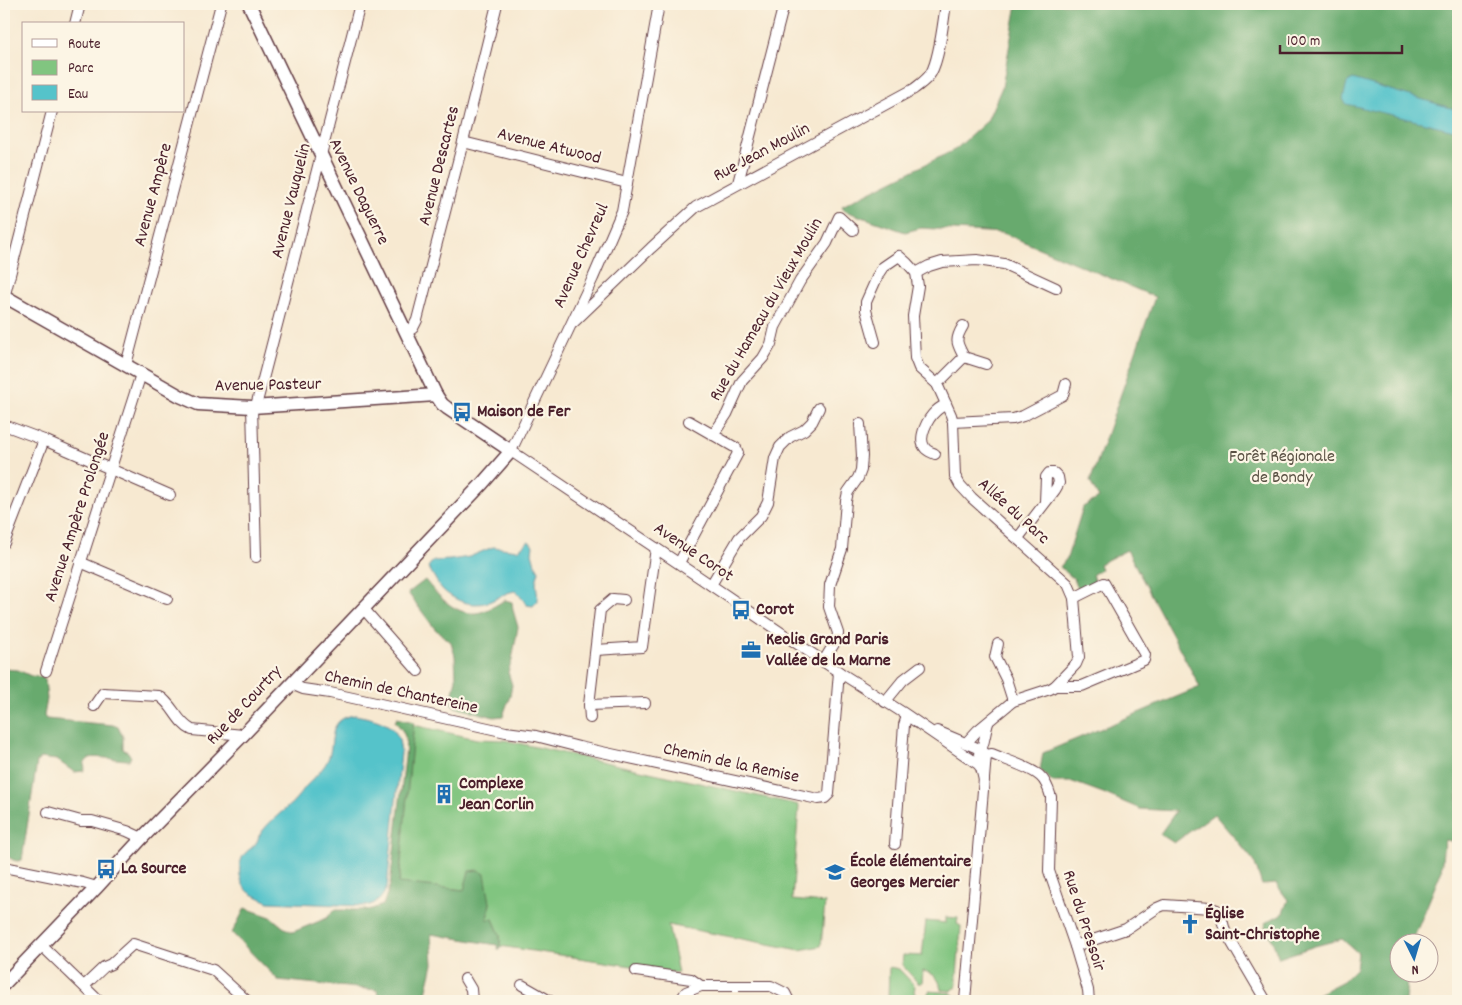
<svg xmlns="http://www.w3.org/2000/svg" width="1462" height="1005" font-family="Dekko,sans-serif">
	<rect width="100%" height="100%" fill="#fcf5e5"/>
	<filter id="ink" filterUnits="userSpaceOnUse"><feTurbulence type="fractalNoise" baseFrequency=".02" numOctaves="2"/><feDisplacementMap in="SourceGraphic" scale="10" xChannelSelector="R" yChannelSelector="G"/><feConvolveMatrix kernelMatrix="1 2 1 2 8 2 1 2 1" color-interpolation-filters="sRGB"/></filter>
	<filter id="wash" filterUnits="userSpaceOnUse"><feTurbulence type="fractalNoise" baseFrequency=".0096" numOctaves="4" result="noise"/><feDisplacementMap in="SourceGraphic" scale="20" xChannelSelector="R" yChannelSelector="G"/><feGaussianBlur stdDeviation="1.12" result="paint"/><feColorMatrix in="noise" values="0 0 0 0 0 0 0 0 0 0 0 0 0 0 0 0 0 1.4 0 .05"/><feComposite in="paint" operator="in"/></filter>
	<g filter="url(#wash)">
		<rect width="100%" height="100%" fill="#f7e9d1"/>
		<g fill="#81c580" stroke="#667256">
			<polygon points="413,725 477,739 504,740 799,805 792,900 825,903 821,946 800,950 668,925 678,973 500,946 500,935 493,919 487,920 490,903 465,890 399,884"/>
			<path d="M946,917L958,918L957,924L961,926L956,988H954L952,991L941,990C940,979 934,973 923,971L922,983H918L902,965L903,955L922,956L926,921L946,923Z"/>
			<polygon points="889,967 899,969 915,986 914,992 918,998 918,1001 888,1001"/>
			<polygon points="929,991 951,993 955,996 955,1001 923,1001 923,997 927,996"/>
		</g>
		<g fill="#68aa6e" stroke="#59644c">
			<polygon points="1017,4 1458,4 1458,842 1444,840 1441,872 1415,935 1413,942 1400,942 1400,972 1408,973 1405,1001 1312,1001 1310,998 1343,981 1356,968 1358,953 1342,939 1315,946 1279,958 1265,923 1283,913 1288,900 1276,884 1262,885 1254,861 1214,814 1174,843 1160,834 1176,811 1140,809 1103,793 1073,782 1053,782 1040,770 1043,753 1200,687 1127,550 1099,564 1101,569 1092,575 1095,581 1079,591 1074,579 1060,567 1067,558 1083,507 1099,498 1090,482 1155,297 1003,233 921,228 905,232 845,211 842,206 956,149 987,121 1002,87"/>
			<path d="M425,580C437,595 455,615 476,613C486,612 496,605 505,600L512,602L513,610L518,627L512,660L508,672L512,685L510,696L503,716L494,717L455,707L451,703L456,679L455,656L451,642L435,629L408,593Z"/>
			<path d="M4,669L18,670L31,676L42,677L45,680L47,699L44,716L46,719L113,725L118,727L123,737V749L128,752L131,757L129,760C122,760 94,756 90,758C87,760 86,761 84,764L85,768L84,771L74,772L57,760L40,758L37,762L22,860C14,863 10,858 4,853Z"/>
			<path d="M397,718L414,722L399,883L464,890L469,871L478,870L485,874L490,903L487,919H493L500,935V949H498L497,945L431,934L433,964L424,1001H379L377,990L278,980L232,933L245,908L271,917L283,927L293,932L327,918L334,910H369L383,905L390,885L405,758C406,742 408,734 395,722Z"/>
		</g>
		<g fill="#55c3ca" stroke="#50717a">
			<polygon points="1353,79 1458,110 1458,131 1346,104 1343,99 1347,82"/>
			<path d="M529,541L533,546L532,553L535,564L539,571L536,582L538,601L533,606L527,605L516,591C506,592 500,597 491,601C474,608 456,602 443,590C437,584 433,574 428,567L433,561L450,560L469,557L493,547L518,550Z"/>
			<path d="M355,715C370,718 391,721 398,737C400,742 400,748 401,753L387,887C381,900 377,904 364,906L269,902C262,899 255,896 249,892C239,884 237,867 243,856C247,850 254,847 256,843C258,841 258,838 259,836C267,823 281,813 292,803C297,798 302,791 307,785C313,779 320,772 325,765C338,746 323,719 355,715Z"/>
		</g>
	</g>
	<g filter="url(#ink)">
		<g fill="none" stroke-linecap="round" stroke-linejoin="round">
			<defs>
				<g id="minor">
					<polyline points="659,4 622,211 593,278 511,451 699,577 839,672 902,712 978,764 981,768 984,780"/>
					<polyline points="75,24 80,4"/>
					<polyline points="463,142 627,183"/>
					<polyline points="738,183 784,4"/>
					<polyline points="916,273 929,266 942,262 977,260 1004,264 1056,288"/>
					<polyline points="4,298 52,111"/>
					<path d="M573,323L651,248L696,207L914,89C920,84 927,80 931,73C940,57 943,22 946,4"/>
					<path d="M963,326C954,341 957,343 964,357L986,364"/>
					<polyline points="407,332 413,328 417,320 463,142 497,4"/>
					<polyline points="875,342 866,310 866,302 879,273 883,267 899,256 907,263 916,273 918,286 913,316 915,358 919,368 937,384 951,415 953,422 955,476 960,485 972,498 1068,584 1074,598 1079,657 1076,664 1055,686 1050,689 1013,701 978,730 966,743"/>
					<polyline points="126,365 221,4"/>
					<polyline points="937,384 964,357"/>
					<polyline points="256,406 360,4"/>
					<polyline points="252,407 256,557"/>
					<polyline points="953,422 1013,419 1023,416 1063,395 1066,384"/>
					<polyline points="4,425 44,440 170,495"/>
					<polyline points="713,435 727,414 742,381 763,358 771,344 775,327 800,281 827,243 839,217 853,230"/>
					<path d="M935,454C931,452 927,451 925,448C917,438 928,418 936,411C939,408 943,406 946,404"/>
					<polyline points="1018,538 1055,490 1059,483 1058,477 1054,473 1049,473 1046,477 1045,502"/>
					<polyline points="4,543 44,440"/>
					<polyline points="80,562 167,599"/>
					<polyline points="679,563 738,453 736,448 689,421"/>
					<polyline points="711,585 739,538 761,516 768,502 775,458 780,447 790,437 804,430 812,422 819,408"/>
					<polyline points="363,608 418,671"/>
					<polyline points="998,644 995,657 1006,679 1013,701"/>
					<polyline points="596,650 642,647 656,548"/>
					<polyline points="823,662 837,639 838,633 829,607 830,585 842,549 846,501 848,492 858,478 861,470 862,456 860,424"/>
					<polyline points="46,671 141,374"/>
					<polyline points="291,684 303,689 330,693 394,707 506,732 536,736 579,747 818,799 825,798 829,794 839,672"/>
					<polyline points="1055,686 1082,686 1144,660 1145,655 1104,583 1074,598"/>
					<polyline points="885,702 903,680 920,667"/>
					<polyline points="589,705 645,703"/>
					<path d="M94,706L103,693L159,696C173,704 177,723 192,730L243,735"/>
					<polyline points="590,718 589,705 600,610 613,599 624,600"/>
					<polyline points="937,731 982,750 986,755 965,1001"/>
					<path d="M979,754C984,748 985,732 988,723"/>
					<path d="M981,757L986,755L992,754C1005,760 1030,767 1040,776C1046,781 1049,790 1051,797L1049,871L1075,946L1088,990L1089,1001"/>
					<polyline points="48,812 81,821 92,821 127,831 142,838"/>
					<polyline points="895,844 904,725 907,716"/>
					<polyline points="4,867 83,883 97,887"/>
					<polyline points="41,945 99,1001"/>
					<polyline points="1075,946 1126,929 1157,908 1164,905 1211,908 1217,910 1221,916 1225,931 1266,1001"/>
					<polyline points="636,971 691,979 701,986"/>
					<polyline points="465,979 471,989 472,1001"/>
					<polyline points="522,985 550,1001"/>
					<polyline points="84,986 104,967 111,964 133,944 213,970 247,1001"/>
					<polyline points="680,1001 686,992 701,986 771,986 785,993 789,1001"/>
				</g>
				<g id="tertiary">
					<polyline points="4,296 180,396 198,404 252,407 436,395"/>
					<polyline points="4,984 97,887 142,838 243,735 482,484 511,451 447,408 442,404 436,395 249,4"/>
				</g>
			</defs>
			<use href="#minor" stroke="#643d44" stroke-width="12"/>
			<use href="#tertiary" stroke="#643d44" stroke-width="15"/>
			<use href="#minor" stroke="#fff" stroke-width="10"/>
			<use href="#tertiary" stroke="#fff" stroke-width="12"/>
		</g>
	</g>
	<defs>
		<symbol id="bus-bare" viewBox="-9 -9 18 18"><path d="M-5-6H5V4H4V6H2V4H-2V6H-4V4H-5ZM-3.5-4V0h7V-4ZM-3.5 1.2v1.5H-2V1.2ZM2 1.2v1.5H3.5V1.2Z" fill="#1f6fb2" stroke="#fcf5e5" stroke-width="2.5" paint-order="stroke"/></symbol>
		<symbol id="office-bare" viewBox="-9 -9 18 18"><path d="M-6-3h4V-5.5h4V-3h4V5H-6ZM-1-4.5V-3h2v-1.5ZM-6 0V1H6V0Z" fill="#1f6fb2" stroke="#fcf5e5" stroke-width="2.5" paint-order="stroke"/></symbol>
		<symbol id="building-bare" viewBox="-9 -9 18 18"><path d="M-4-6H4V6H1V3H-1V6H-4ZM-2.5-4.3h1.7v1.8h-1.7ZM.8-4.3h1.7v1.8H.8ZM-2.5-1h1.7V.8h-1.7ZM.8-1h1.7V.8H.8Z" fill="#1f6fb2" stroke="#fcf5e5" stroke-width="2.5" paint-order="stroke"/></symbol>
		<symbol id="school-bare" viewBox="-9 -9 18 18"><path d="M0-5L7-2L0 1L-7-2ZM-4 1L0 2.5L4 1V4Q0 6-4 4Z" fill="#1f6fb2" stroke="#fcf5e5" stroke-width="2.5" paint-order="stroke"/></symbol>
		<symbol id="church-bare" viewBox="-9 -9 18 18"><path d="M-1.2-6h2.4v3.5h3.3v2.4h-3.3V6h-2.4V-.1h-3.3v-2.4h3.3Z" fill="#1f6fb2" stroke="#fcf5e5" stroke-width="2.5" paint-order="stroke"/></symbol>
	</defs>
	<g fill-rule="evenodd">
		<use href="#bus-bare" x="448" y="398" width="28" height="28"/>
		<use href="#bus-bare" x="727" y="596" width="28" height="28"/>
		<use href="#office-bare" x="737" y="636" width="28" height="28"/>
		<use href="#building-bare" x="430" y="780" width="28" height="28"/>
		<use href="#bus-bare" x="92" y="855" width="28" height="28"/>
		<use href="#school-bare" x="821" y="858" width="28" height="28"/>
		<use href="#church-bare" x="1176" y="910" width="28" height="28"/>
	</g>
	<g text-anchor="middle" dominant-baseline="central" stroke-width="4.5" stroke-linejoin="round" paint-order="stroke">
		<g font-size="18" fill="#4a1f2b" stroke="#fcf5e5">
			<text transform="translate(549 147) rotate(14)">Avenue Atwood</text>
			<text transform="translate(762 153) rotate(-28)">Rue Jean Moulin</text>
			<text transform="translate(440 166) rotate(-76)">Avenue Descartes</text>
			<text transform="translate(358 192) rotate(64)">Avenue Daguerre</text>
			<text transform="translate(154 195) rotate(-75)">Avenue Ampère</text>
			<text transform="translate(292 201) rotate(-76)">Avenue Vauquelin</text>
			<text transform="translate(582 256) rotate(-66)">Avenue Chevreul</text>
			<text transform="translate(767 310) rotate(-60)">Rue du Hameau du Vieux Moulin</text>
			<text transform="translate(268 386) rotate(-1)">Avenue Pasteur</text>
			<text transform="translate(1013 512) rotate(42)">Allée du Parc</text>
			<text transform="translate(78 517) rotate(-72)">Avenue Ampère Prolongée</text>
			<text transform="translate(693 553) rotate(34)">Avenue Corot</text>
			<text transform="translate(401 693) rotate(12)">Chemin de Chantereine</text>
			<text transform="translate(245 706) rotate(-47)">Rue de Courtry</text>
			<text transform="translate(731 764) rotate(12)">Chemin de la Remise</text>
			<text transform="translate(1083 921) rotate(72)">Rue du Pressoir</text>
		</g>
		<g font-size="18" font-weight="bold" fill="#4a1f2b" stroke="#fcf5e5" text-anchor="start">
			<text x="477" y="412">Maison de Fer</text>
			<text x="756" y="610">Corot</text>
			<text x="766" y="640">Keolis Grand Paris<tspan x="766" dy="21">Vallée de la Marne</tspan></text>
			<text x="459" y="784">Complexe<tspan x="459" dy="21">Jean Corlin</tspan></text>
			<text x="850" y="862">École élémentaire<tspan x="850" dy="21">Georges Mercier</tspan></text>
			<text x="121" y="869">La Source</text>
			<text x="1205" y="914">Église<tspan x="1205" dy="21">Saint-Christophe</tspan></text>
		</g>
		<g font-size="18" fill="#5a5144" stroke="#fcf5e5">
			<text x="1282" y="457">Forêt Régionale<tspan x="1282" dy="21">de Bondy</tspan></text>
		</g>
	</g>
	<rect width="1462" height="1005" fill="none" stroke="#fcf5e5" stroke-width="20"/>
	<rect x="22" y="22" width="162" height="90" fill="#fcf5e5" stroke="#b59f9b"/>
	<rect x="32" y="39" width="25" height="8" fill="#ffffff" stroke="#b59f9b"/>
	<text x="68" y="48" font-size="15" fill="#4a1f2b">Route</text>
	<rect x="32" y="60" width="25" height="15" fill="#81c580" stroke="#b59f9b"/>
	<text x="68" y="72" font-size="15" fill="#4a1f2b">Parc</text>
	<rect x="32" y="85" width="25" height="15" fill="#55c3ca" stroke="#b59f9b"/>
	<text x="68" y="98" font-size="15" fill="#4a1f2b">Eau</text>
	<g transform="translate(1414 958) rotate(175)"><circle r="24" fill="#fcf5e5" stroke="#b59f9b"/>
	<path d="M0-4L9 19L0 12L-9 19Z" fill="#1f6fb2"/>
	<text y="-8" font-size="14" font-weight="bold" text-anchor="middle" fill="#4a1f2b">N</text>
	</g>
	<path d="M1280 45v8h122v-8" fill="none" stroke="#4a1f2b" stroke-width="2.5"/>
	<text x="1287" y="45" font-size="15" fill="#4a1f2b" stroke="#fcf5e5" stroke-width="4" paint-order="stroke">100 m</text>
</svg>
